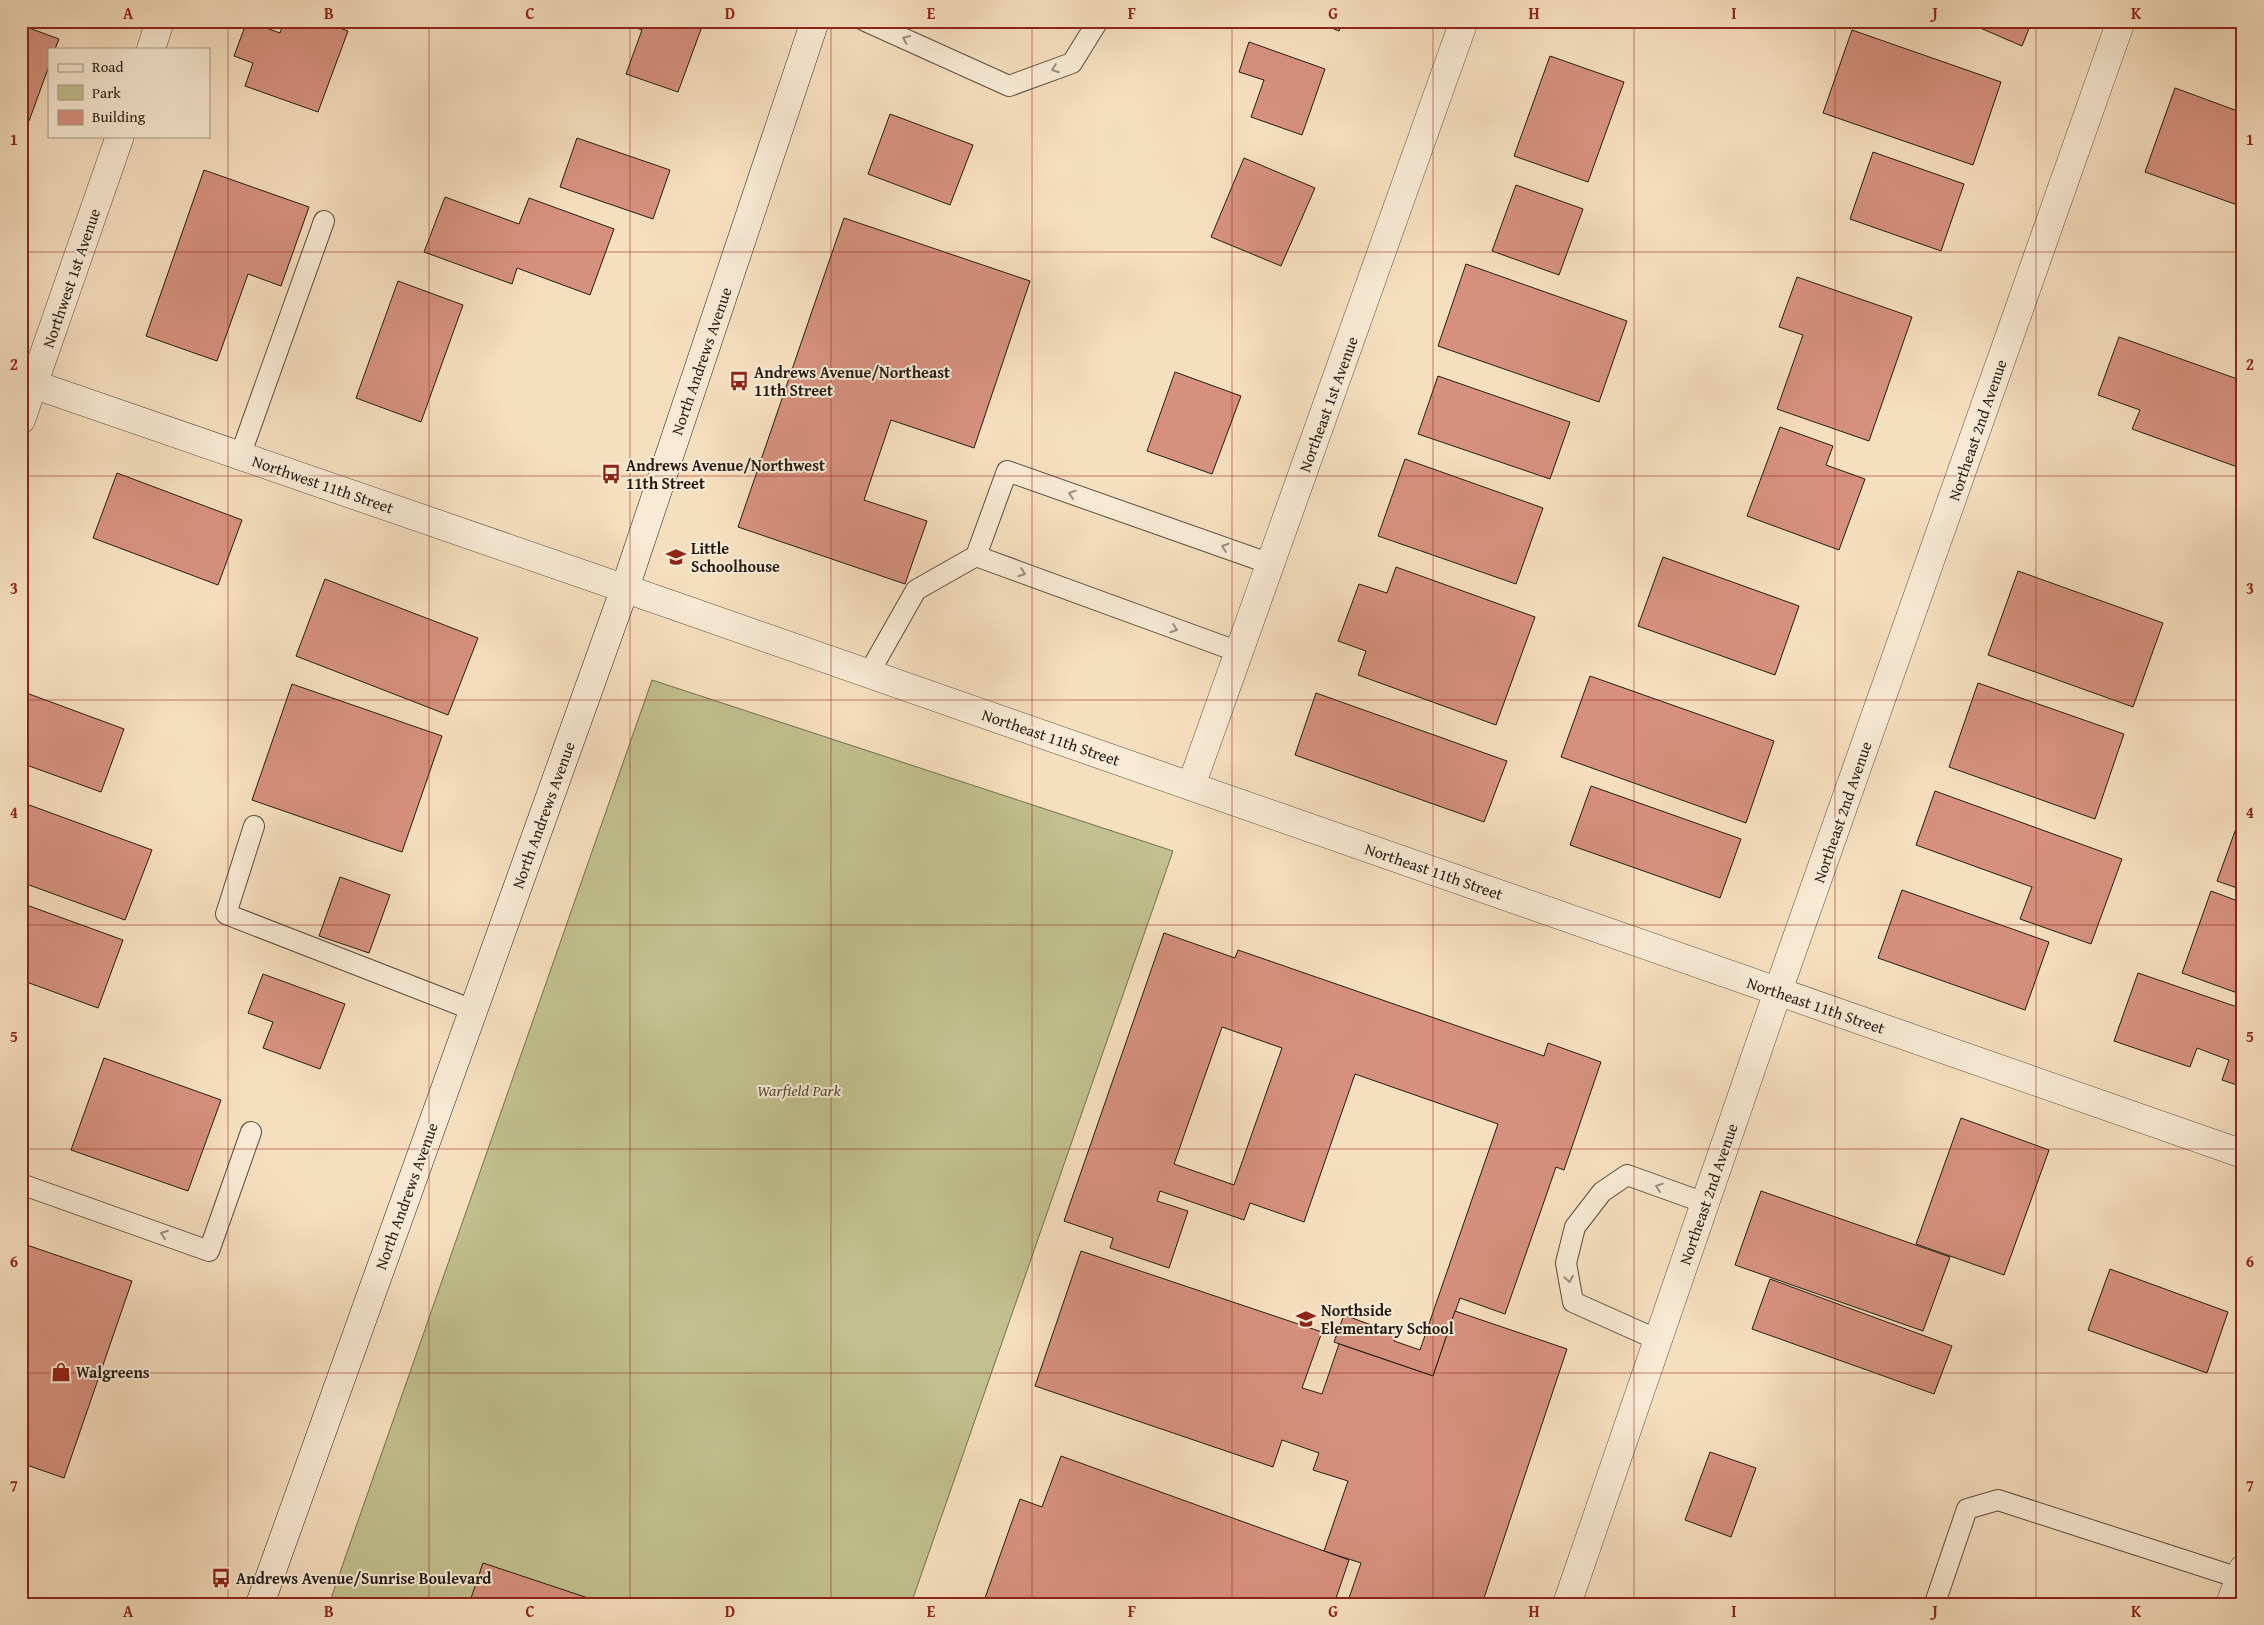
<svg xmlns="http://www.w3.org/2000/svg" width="2264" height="1625" font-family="'Gentium Book Plus',serif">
	<rect width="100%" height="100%" fill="#f6dfbf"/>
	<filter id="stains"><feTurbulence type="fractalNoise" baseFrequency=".004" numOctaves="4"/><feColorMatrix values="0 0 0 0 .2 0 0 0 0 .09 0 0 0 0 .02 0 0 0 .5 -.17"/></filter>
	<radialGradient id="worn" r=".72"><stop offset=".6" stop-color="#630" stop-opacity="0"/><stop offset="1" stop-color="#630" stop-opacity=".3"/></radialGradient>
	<polygon fill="#c1c08e" stroke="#726e50" points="652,680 1173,851 911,1604 329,1604"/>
	<g fill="#d6917e" stroke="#241c13" fill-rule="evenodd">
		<polygon points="247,21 280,33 284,21 320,21 348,31 318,112 245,86 253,63 234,56"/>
		<polygon points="618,21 704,21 678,92 626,74 642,30"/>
		<polygon points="1314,21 1343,21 1339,31"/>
		<polygon points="1964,21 2032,21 2022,46"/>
		<polygon points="21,25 59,39 55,49 49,49 49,66 29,121 21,118"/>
		<polygon points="1852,30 2001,82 1973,165 1823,113"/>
		<polygon points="1249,42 1325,69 1302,135 1251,117 1264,80 1239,72"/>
		<polygon points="1550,56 1624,82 1588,182 1514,156"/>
		<polygon points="2175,88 2243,113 2243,207 2145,172"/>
		<polygon points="890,114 973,145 950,205 868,174"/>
		<polygon points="577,138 670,170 653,219 560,187"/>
		<polygon points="1873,152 1964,184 1941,251 1850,219"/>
		<polygon points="1244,158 1315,188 1281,266 1211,237"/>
		<polygon points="204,170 309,207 281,286 248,274 217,361 146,336"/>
		<polygon points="1516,185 1583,209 1559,275 1492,251"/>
		<polygon points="445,197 519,224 529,198 614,229 590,295 517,268 512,284 424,252"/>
		<polygon points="844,218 1030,281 974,448 891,420 864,500 927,521 905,584 738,527"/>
		<polygon points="1466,264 1627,321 1599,402 1438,346"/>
		<polygon points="1797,277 1912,317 1869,441 1777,409 1803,335 1779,327"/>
		<polygon points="398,281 463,305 421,422 356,398"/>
		<polygon points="2119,337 2243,381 2243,469 2132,429 2140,410 2098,395"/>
		<polygon points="1175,372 1241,396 1212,474 1147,451"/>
		<polygon points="1438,376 1570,422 1550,479 1418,434"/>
		<polygon points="1780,427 1833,446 1826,465 1865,479 1839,550 1747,516"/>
		<polygon points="1405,459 1543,508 1516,584 1378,536"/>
		<polygon points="117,473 242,520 218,585 93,538"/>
		<polygon points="1663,557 1799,606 1775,675 1638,626"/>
		<polygon points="1396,567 1535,617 1496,725 1358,675 1366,651 1338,641 1359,584 1387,593"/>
		<polygon points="2018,571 2163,623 2133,707 1988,655"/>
		<polygon points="325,579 478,638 448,715 296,656"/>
		<polygon points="1590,676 1774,741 1746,823 1561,757"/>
		<polygon points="1978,683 2124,734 2095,819 1949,767"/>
		<polygon points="292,684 442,736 402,852 252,800"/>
		<polygon points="21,691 124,729 101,792 21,763"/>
		<polygon points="1316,693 1507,761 1484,822 1295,755"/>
		<polygon points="1591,786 1741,839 1720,898 1570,845"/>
		<polygon points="1935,791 2122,859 2091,944 2020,919 2032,887 1916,845"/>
		<polygon points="21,802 152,850 125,920 21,882"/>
		<polygon points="2243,809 2243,890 2217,881"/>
		<polygon points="340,877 390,895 369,953 319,936"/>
		<polygon points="1902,890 2049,942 2025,1010 1878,958"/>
		<polygon points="2211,891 2243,903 2243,995 2182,973"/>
		<polygon points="21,903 123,940 98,1008 21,980"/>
		<path d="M1164,933L1235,958L1238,950L1544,1056L1548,1043L1601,1062L1564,1170L1556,1167L1505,1314L1460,1298L1433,1376L1334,1342L1344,1315L1396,1334L1394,1341L1420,1350L1498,1124L1355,1074L1304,1222L1250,1203L1244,1220L1160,1191L1157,1201L1188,1211L1169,1268L1110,1248L1113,1238L1064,1221ZM1222,1027L1282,1048L1234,1185L1174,1164Z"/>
		<polygon points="2138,973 2243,1009 2243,1087 2222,1080 2229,1060 2197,1048 2190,1067 2114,1041"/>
		<polygon points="263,974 345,1004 320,1069 263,1048 273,1022 248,1013"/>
		<polygon points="104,1058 221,1100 188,1191 71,1150"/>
		<polygon points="1961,1118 2049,1150 2004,1275 1916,1244"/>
		<polygon points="1761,1191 1950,1257 1923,1331 1735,1265"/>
		<polygon points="21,1243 132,1281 64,1478 21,1463"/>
		<polygon points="1081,1251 1322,1332 1302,1388 1322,1394 1339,1344 1433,1376 1455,1311 1567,1349 1482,1604 1347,1604 1361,1563 1324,1551 1348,1481 1313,1470 1319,1453 1282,1440 1273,1467 1035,1386"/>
		<polygon points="2110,1269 2228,1312 2207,1373 2088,1330"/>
		<polygon points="1770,1279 1952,1346 1934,1394 1752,1329"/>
		<polygon points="1710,1452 1756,1468 1731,1537 1685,1520"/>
		<polygon points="1061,1456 1349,1560 1334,1604 1001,1604 985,1598 1020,1499 1042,1507"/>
		<polygon points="483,1563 606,1604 469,1604"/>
	</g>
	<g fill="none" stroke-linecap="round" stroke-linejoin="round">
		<defs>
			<g id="service">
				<polyline points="865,21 1009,86 1072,63 1098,21"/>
				<polyline points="240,456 324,221"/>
				<polyline points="976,556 1239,652"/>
				<polyline points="869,673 916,590 976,556 1007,471 1271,564"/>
				<polyline points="254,826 226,914 473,1010"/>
				<polyline points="21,1184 209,1251 251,1132"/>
				<polyline points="1658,1340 1573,1302 1566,1263 1575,1227 1602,1192 1627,1175 1705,1203"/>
				<polyline points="1938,1604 1936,1600 1967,1509 1998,1500 2239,1578"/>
			</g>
			<g id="minor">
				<polyline points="151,49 160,21"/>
				<polyline points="21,380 678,607 2243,1154"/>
				<polyline points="21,420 120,136"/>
				<polyline points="1191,786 1464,21"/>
				<polyline points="1567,1604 1778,991 2121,21"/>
				<polyline points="2230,1604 2243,1569"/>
			</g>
			<polyline id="secondary" points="260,1604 625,588 815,21"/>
		</defs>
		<use href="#service" stroke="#584d3e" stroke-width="22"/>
		<use href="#minor" stroke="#584d3e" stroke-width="29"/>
		<use href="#secondary" stroke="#241c13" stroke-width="29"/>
		<use href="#service" stroke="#f9ead5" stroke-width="20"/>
		<use href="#minor" stroke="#f9ead5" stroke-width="28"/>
		<use href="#secondary" stroke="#f9ead5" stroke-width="28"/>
	</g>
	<defs><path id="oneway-chevron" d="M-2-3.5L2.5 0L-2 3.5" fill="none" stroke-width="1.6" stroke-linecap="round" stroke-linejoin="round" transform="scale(1.25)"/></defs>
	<g stroke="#998d7e">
		<use href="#oneway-chevron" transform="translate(906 39) rotate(-156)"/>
		<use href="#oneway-chevron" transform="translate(1055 69) rotate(160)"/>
		<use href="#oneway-chevron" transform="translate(1072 494) rotate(-161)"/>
		<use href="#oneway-chevron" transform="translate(1225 547) rotate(-161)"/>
		<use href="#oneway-chevron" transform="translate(1022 573) rotate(20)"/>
		<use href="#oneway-chevron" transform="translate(1174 629) rotate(20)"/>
		<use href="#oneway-chevron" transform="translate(1659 1187) rotate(-161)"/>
		<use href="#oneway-chevron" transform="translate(164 1234) rotate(-160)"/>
		<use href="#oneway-chevron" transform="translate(1569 1279) rotate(80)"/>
	</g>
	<path fill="none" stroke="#8f2418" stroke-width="1" stroke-opacity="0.55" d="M228,21V1604M429,21V1604M630,21V1604M831,21V1604M1032,21V1604M1232,21V1604M1433,21V1604M1634,21V1604M1835,21V1604M2036,21V1604M21,252H2243M21,476H2243M21,700H2243M21,925H2243M21,1149H2243M21,1373H2243"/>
	<defs>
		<symbol id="bus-bare" viewBox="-9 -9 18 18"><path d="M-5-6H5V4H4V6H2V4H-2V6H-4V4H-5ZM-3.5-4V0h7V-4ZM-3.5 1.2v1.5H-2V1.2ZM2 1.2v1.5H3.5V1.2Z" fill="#8f2418" stroke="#f9ead5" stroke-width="2.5" paint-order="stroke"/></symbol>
		<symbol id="school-bare" viewBox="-9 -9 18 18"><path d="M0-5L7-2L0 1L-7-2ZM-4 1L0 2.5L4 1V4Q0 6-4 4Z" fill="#8f2418" stroke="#f9ead5" stroke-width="2.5" paint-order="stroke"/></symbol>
		<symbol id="shop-bare" viewBox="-9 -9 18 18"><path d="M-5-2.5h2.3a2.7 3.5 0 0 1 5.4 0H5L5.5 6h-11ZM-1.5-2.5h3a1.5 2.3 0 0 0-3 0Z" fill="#8f2418" stroke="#f9ead5" stroke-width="2.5" paint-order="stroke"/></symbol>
	</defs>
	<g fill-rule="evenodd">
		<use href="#bus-bare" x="725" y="367" width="28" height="28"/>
		<use href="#bus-bare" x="597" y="460" width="28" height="28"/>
		<use href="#school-bare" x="662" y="543" width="28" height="28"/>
		<use href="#school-bare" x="1292" y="1305" width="28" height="28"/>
		<use href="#shop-bare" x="47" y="1358" width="28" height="28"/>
		<use href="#bus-bare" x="207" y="1564" width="28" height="28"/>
	</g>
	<g text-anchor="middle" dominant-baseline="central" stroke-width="4" stroke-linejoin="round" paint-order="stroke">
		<g font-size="16" fill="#241c13" stroke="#f9ead5">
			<text transform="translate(71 278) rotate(-71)">Northwest 1st Avenue</text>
			<text transform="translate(701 361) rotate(-71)">North Andrews Avenue</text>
			<text transform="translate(1328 404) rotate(-70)">Northeast 1st Avenue</text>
			<text transform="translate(1977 430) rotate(-71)">Northeast 2nd Avenue</text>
			<text transform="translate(323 484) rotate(19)">Northwest 11th Street</text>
			<text transform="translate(1051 737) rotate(19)">Northeast 11th Street</text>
			<text transform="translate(1842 812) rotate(-71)">Northeast 2nd Avenue</text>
			<text transform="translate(543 815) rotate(-70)">North Andrews Avenue</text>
			<text transform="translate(1434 871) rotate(19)">Northeast 11th Street</text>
			<text transform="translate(1816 1005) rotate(19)">Northeast 11th Street</text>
			<text transform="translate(1708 1194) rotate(-71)">Northeast 2nd Avenue</text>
			<text transform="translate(406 1196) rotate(-70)">North Andrews Avenue</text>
		</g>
		<g font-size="16" font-weight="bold" fill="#241c13" stroke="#f9ead5" text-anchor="start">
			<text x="754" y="372">Andrews Avenue/Northeast<tspan x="754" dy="18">11th Street</tspan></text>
			<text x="626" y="465">Andrews Avenue/Northwest<tspan x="626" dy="18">11th Street</tspan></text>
			<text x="691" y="548">Little<tspan x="691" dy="18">Schoolhouse</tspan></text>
			<text x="1321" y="1310">Northside<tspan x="1321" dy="18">Elementary School</tspan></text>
			<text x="76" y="1372">Walgreens</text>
			<text x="236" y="1578">Andrews Avenue/Sunrise Boulevard</text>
		</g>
		<g font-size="16" font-style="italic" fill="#534d38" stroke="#f9ead5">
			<text x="799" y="1090">Warfield Park</text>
		</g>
	</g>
	<rect width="2264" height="1625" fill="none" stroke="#f6dfbf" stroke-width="55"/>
	<rect x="48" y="48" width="162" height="90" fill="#f9ead5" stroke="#a49887"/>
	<rect x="58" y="64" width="25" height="8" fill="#f9ead5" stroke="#a49887"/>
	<text x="92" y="72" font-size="15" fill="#241c13">Road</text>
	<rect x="58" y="85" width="25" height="15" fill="#c1c08e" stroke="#a49887"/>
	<text x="92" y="98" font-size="15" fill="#241c13">Park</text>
	<rect x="58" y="110" width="25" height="15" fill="#d6917e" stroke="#a49887"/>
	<text x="92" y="122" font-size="15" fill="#241c13">Building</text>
	<rect x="28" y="28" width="2208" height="1570" fill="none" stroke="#8f2418" stroke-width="2"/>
	<g font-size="16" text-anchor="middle" font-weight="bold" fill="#8f2418">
		<text x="128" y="19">A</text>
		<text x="329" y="19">B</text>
		<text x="530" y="19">C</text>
		<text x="730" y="19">D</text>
		<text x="931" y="19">E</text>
		<text x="1132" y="19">F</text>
		<text x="1333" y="19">G</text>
		<text x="1534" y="19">H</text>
		<text x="1734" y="19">I</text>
		<text x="1935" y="19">J</text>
		<text x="2136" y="19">K</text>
		<text x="14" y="145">1</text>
		<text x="2250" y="145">1</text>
		<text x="14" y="370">2</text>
		<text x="2250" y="370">2</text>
		<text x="14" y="594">3</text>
		<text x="2250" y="594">3</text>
		<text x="14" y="818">4</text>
		<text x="2250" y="818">4</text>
		<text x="14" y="1042">5</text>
		<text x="2250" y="1042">5</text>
		<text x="14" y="1267">6</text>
		<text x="2250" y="1267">6</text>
		<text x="14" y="1491">7</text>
		<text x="2250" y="1491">7</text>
		<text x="128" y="1617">A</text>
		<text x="329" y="1617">B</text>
		<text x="530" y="1617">C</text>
		<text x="730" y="1617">D</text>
		<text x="931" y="1617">E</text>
		<text x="1132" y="1617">F</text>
		<text x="1333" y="1617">G</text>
		<text x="1534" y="1617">H</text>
		<text x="1734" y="1617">I</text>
		<text x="1935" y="1617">J</text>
		<text x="2136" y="1617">K</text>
	</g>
	<rect width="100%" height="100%" filter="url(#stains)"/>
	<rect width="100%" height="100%" fill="url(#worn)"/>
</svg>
